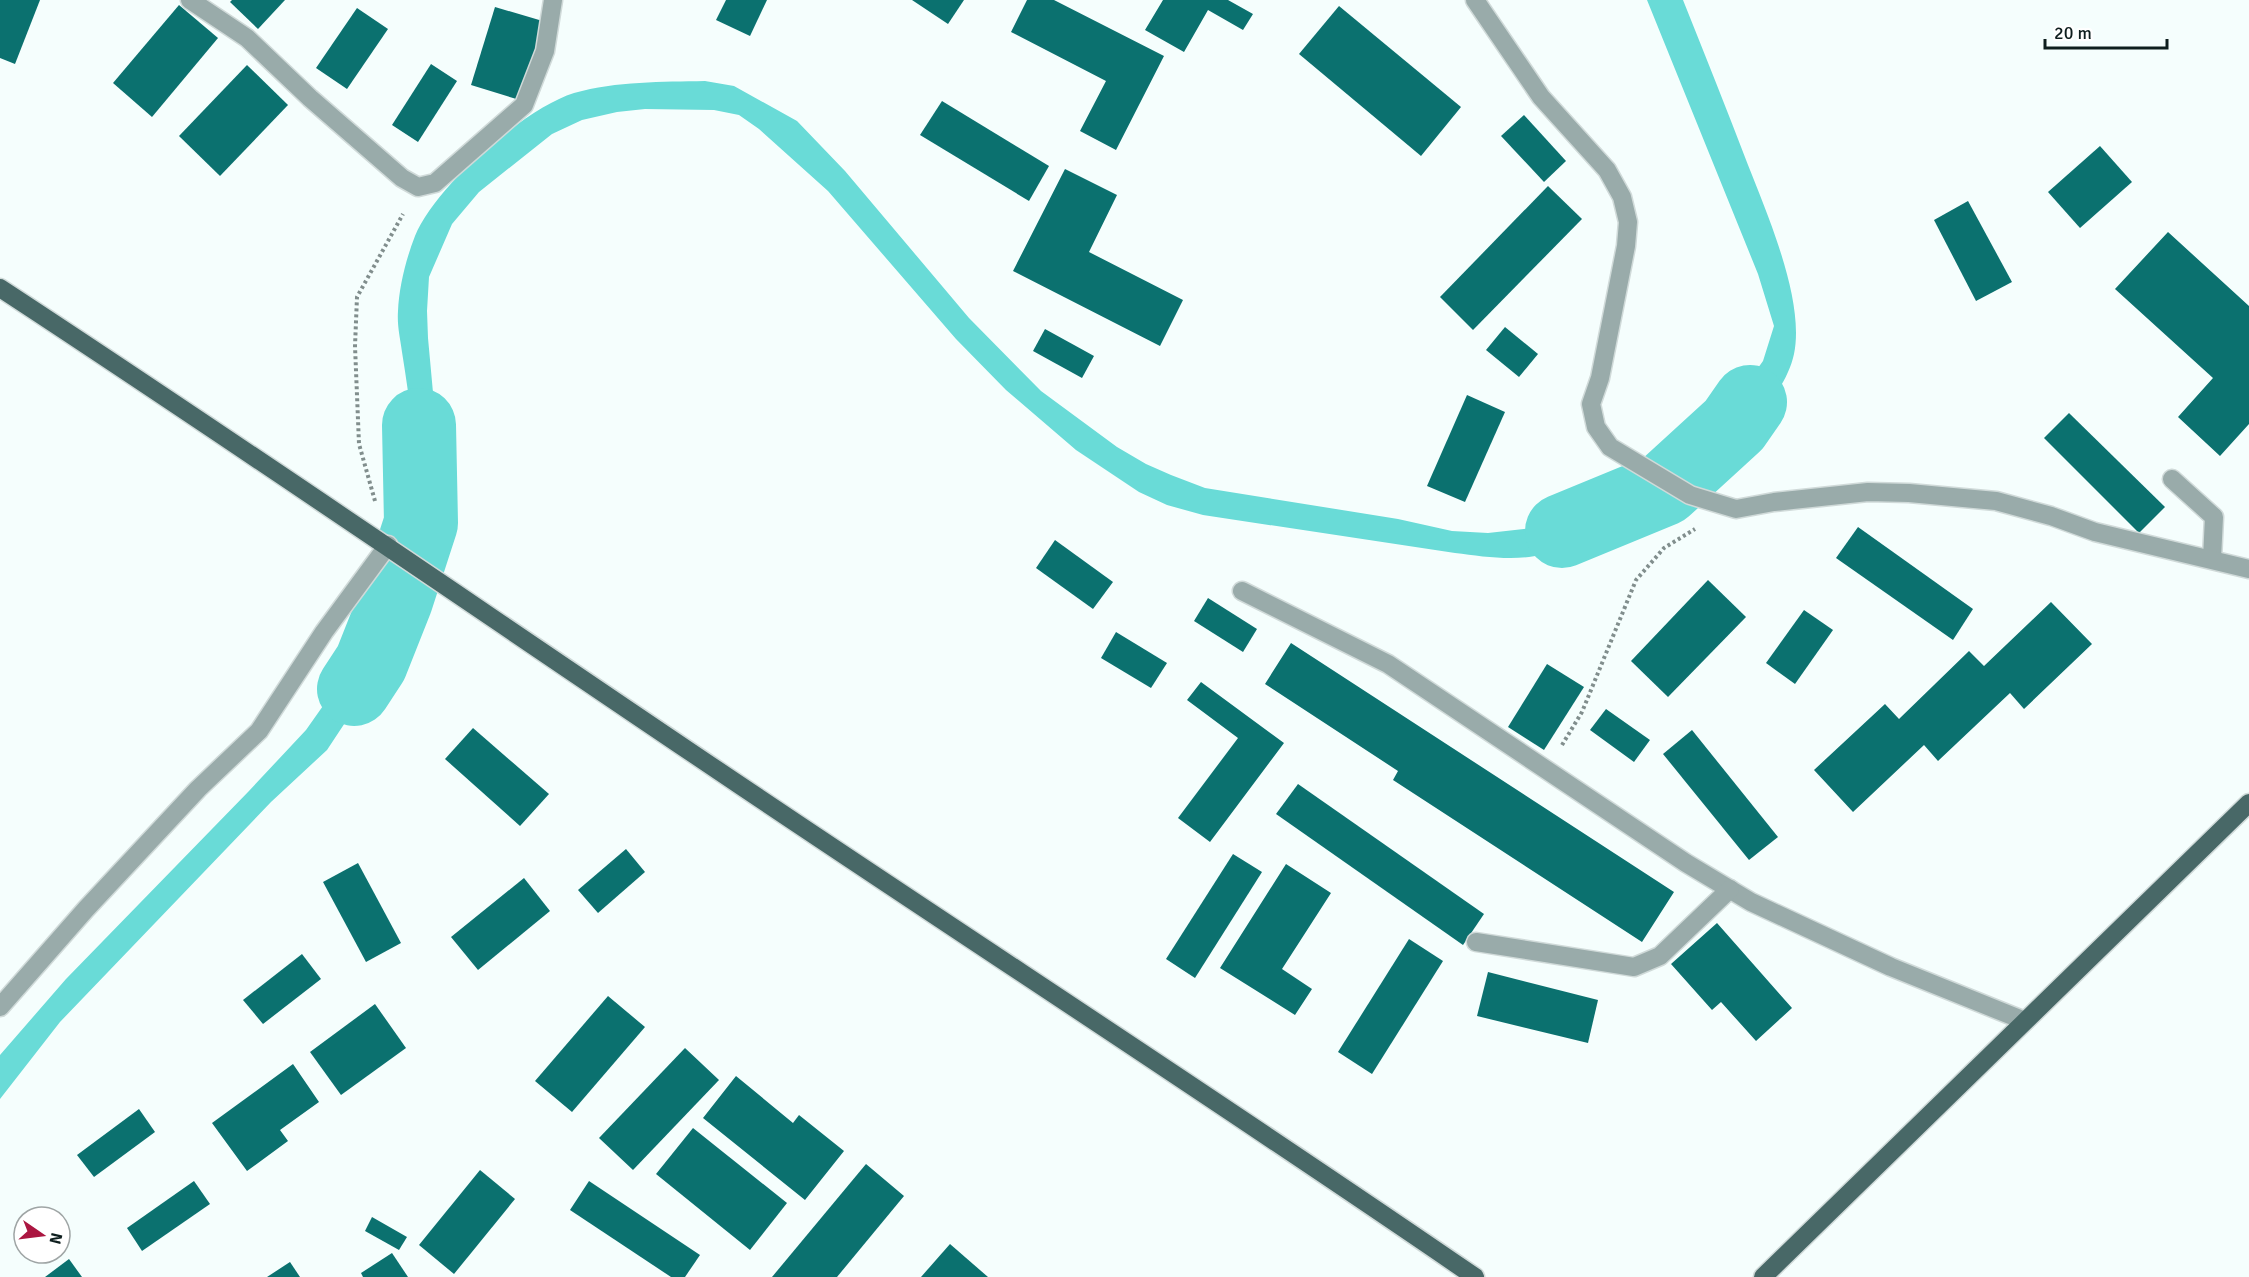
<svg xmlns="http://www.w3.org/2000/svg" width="2249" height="1277" font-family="Signika,sans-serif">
	<rect width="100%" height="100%" fill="#f5fefd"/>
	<g fill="#69dbd7">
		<path d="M1647,0H1683C1705,55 1727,110 1748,165C1768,216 1805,301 1794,354C1784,401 1727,450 1694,482L1655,460L1687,430L1717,415L1738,396L1763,361L1774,326L1758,274Z"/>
		<path d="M705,81L734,86L797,121L845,171L969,318L1041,391L1117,447L1146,464L1171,475L1205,488L1398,519L1452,531L1488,533L1533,528L1570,518L1605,502L1633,481L1670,500C1625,519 1578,550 1529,557C1505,560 1479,556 1455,553L1203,515L1167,505L1139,492L1076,450L1006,390L956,339L828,191L759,129L739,115L714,110L645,109L617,112L582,120L552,134L479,192L452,224L429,277L427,311L428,338L441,480L431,536L408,519C408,503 411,489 413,474C415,459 413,443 412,428C410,403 406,377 402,352C400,337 397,326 398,311C399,287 406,259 415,236C435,187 523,109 574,93C617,81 662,82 705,81Z"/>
		<polygon points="389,592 411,607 399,641 327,750 271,802 60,1022 0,1099 0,1055 66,979 248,792 306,730 361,652"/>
	</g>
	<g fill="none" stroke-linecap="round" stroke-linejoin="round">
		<g stroke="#69dbd7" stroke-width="74">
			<polyline points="1562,531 1664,489 1734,425 1750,402"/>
			<polyline points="354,689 371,663 396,600 421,523 419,425"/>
		</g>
	</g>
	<g fill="#0b716f">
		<polygon points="0,0 40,0 15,64 0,58"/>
		<polygon points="232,0 285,0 258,29 230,2"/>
		<polygon points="726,0 767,0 750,36 716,20"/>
		<polygon points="912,0 964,0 948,24"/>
		<polygon points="1027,0 1054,0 1164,56 1116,150 1080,131 1106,81 1011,32"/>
		<polygon points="1163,0 1228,0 1253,14 1243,30 1208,10 1184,52 1145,30"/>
		<polygon points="179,5 218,38 152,117 113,83"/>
		<polygon points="1339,6 1461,107 1421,156 1299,54"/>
		<polygon points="495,7 546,22 523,101 471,85"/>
		<polygon points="357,8 388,29 347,89 316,68"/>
		<polygon points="431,64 457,81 418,142 392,125"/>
		<polygon points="247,65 288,105 220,176 179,136"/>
		<polygon points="942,101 1049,166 1029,201 920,135"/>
		<polygon points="1524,115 1566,161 1544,182 1501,136"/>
		<polygon points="2100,146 2132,182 2080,228 2048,192"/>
		<polygon points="1065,169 1117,195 1089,252 1183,300 1160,346 1013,271"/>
		<polygon points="1548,186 1582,219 1473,330 1440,297"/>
		<polygon points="1968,201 2012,282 1976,301 1934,220"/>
		<polygon points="2168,232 2249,306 2249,424 2220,456 2178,417 2213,378 2115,289"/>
		<polygon points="1505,327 1538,354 1519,377 1486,350"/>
		<polygon points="1045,329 1094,356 1082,378 1033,351"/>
		<polygon points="1467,395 1505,412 1465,502 1427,486"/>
		<polygon points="2069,413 2165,507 2139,533 2044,438"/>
		<polygon points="1858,527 1973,609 1953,640 1836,558"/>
		<polygon points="1055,540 1113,582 1093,609 1036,568"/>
		<polygon points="1708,580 1746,617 1668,697 1631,661"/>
		<polygon points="1208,598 1257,629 1243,652 1194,621"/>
		<polygon points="2051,602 2092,644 2024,709 2010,693 1938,761 1924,745 1853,812 1814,770 1885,704 1899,719 1969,651 1984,666"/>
		<polygon points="1804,610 1833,630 1795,684 1766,663"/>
		<polygon points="1116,632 1167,663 1151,688 1101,658"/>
		<polygon points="1291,643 1674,892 1642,942 1393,780 1398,771 1265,684"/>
		<polygon points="1547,664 1584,687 1544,750 1508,727"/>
		<polygon points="1201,682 1284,743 1210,842 1178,818 1238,738 1187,700"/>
		<polygon points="1606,709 1650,740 1634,762 1590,730"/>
		<polygon points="473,728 549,794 520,826 445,759"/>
		<polygon points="1692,730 1778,837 1749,860 1663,754"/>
		<polygon points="1298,784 1484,914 1463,945 1276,814"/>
		<polygon points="626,849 645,872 598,913 578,890"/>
		<polygon points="1233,854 1262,872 1195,978 1166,959"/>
		<polygon points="358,863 401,943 366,962 323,882"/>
		<polygon points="1286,864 1331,893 1282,969 1312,989 1295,1015 1220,968"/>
		<polygon points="524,878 550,911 478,970 451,937"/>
		<polygon points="1717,923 1792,1008 1756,1041 1721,1002 1712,1010 1671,964"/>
		<polygon points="1409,939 1443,961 1372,1074 1338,1052"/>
		<polygon points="302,954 321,979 263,1024 243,1000"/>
		<polygon points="1488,972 1598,1000 1588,1043 1477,1016"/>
		<polygon points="608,996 645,1027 572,1112 535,1081"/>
		<polygon points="375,1004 406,1048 341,1095 310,1052"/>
		<polygon points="685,1048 719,1080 633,1170 599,1138"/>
		<polygon points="293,1064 319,1102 280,1130 288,1141 247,1171 212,1123"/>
		<polygon points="736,1076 793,1123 799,1115 844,1151 805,1200 703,1118"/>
		<polygon points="139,1109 155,1132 94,1177 77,1155"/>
		<polygon points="693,1128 787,1203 750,1250 656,1174"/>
		<polygon points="866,1164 904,1196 837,1277 772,1277"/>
		<polygon points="480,1170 515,1199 454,1274 419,1245"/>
		<polygon points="194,1181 210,1204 142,1251 127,1228"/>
		<polygon points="589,1181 700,1255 685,1277 671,1277 570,1210"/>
		<polygon points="372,1217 407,1237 399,1250 365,1231"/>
		<polygon points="950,1244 988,1277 921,1277"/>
		<polygon points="392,1253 408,1277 363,1277 361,1273"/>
		<polygon points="69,1259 82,1277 45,1277"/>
		<polygon points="290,1262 300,1277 267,1277"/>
	</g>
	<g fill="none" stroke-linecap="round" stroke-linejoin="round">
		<defs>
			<polyline id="lane" points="2172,479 2214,517 2212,559"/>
			<g id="street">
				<polyline points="190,0 247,38 310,98 402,178 418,187 435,183 524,105 545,51 553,0"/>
				<polyline points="1475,0 1541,97 1607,170 1622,197 1628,222 1626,246 1600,378 1591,404 1596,427 1610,447 1690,495 1736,509 1774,502 1868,492 1909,493 1996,501 2051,516 2095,532 2249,569"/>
				<polyline points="1242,591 1388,664 1686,863 1751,902 1891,967 2025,1021"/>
				<polyline points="1476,942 1634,967 1660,956 1730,889"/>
				<polyline points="0,1007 86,909 198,789 259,731 324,632 388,545"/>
			</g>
			<g id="primary">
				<path d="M0,288C249,451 494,620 741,786C985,950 1232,1110 1475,1277"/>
				<polyline points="1763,1277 2249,803"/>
			</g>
		</defs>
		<use href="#lane" stroke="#d0dad9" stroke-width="21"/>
		<use href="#street" stroke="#d0dad9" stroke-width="21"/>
		<use href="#primary" stroke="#d0dad9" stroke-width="21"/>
		<g stroke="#818e8d" stroke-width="4" stroke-dasharray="3 3" stroke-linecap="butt">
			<polyline points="375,501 359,444 355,346 357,297 403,214"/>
			<polyline points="1562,745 1582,712 1636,580 1664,548 1695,529"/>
		</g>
		<use href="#lane" stroke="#99abaa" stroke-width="18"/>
		<use href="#street" stroke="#99abaa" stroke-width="18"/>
		<use href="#primary" stroke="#486867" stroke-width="18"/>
	</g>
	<g transform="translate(42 1235) rotate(104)"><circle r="28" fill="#ffffff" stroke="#9fa5a5" stroke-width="1.5"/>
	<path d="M0-4.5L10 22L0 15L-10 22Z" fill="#ab1641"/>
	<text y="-9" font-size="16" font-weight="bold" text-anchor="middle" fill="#0e1e1e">N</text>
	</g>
	<path d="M2045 39v9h122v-9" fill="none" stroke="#0e1e1e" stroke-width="3"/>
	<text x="2054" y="39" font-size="18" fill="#0e1e1e" stroke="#ffffff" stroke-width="4.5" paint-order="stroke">20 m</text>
</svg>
